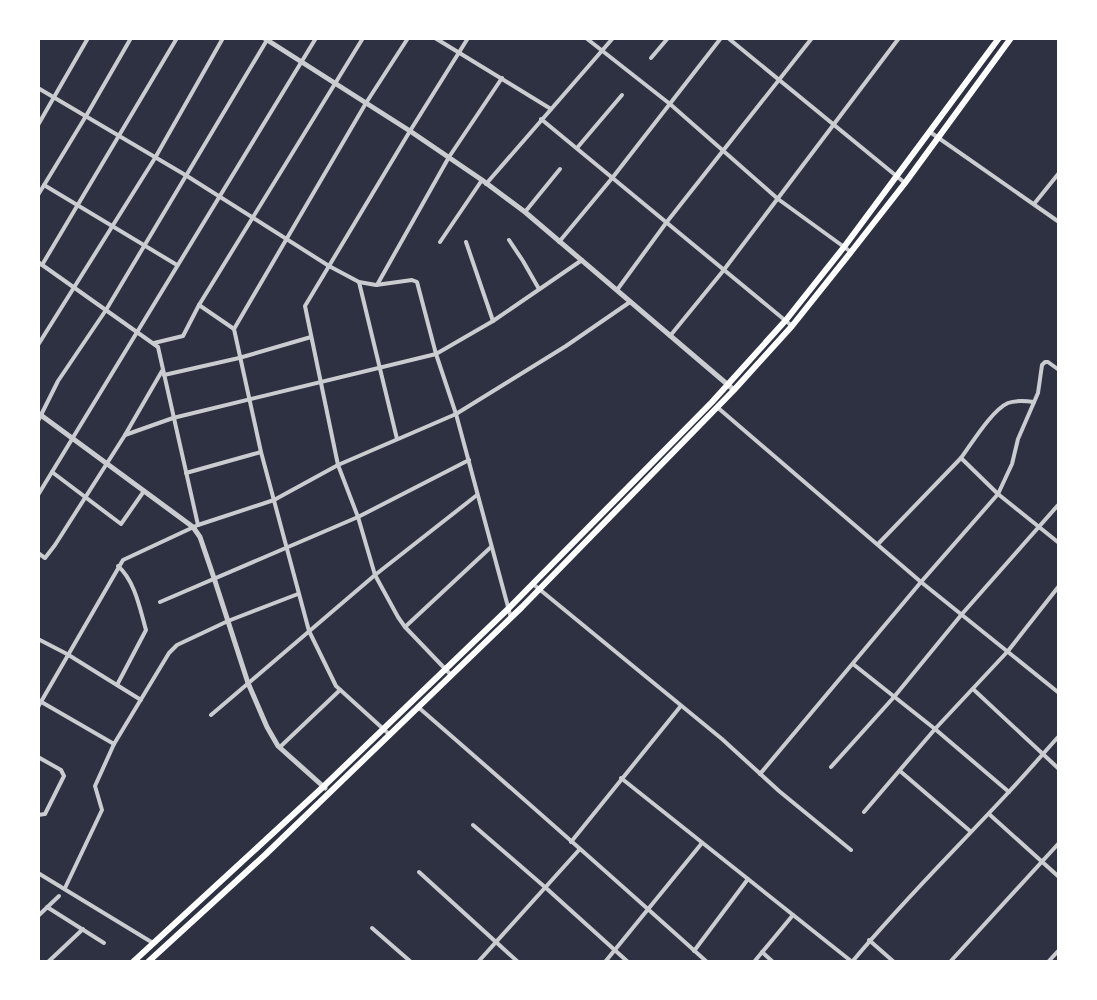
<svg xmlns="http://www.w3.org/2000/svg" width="1097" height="1000" font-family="'Public Sans',sans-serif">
	<rect width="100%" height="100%" fill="#2d3142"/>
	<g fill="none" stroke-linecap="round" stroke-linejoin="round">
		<g stroke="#caccd0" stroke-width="4">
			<polyline points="435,38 551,109"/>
			<polyline points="586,38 670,104 778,199 851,252"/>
			<polyline points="728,38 905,183"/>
			<polyline points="651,58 668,38"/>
			<polyline points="38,88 187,176 329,266 359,282 376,285 412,280 417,282 436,354 456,414 511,618"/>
			<polyline points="541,119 792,326"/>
			<polyline points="38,125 88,38"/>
			<polyline points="930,132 1059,222"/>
			<polyline points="577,148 622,95"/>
			<polyline points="486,184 613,38"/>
			<polyline points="44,185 177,265"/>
			<polyline points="38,195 86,116 131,38"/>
			<polyline points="1034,204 1059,173"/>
			<polyline points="525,212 560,169"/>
			<polyline points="509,240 523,261 539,289"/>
			<polyline points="440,242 482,180"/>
			<polyline points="466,242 493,321"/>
			<polyline points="559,242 613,177 721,38"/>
			<polyline points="38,262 158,347 198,525"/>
			<polyline points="42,265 177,38"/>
			<polyline points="359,282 397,439"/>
			<polyline points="377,285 449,157 502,78"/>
			<polyline points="617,290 666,223 812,38"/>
			<polyline points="199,305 234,329 261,452 309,631 336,686 390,735"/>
			<polyline points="234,329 366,103 408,38"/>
			<polyline points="670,336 723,271 899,38"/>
			<polyline points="154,343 183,336 199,305 363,38"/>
			<polyline points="38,345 155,158 223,38"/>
			<polyline points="164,375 239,358 311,337"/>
			<path d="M1034,402C1026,401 1016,400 1008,403C992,410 972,443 961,458L998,494L1059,543"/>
			<polyline points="717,407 921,582 1059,693"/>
			<polyline points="38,421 58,381 106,310 267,40"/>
			<polyline points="125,435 173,418 436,354 493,321 582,260"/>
			<polyline points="52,472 121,524 144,491"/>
			<polyline points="186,473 261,452"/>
			<polyline points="38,495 316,38"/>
			<polyline points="878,544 961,458"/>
			<polyline points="38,553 45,558 55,545 125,435 162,371"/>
			<polyline points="533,584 722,739 779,791 851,850"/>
			<polyline points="160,602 358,517 469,460"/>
			<polyline points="405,627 491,547"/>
			<polyline points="38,639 67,654 141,700"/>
			<polyline points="853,664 935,729 1009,792"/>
			<polyline points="451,675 405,627 398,617 375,575 358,517 338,465 305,306 410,131 468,38"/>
			<path d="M117,685L146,630C140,609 135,581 118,566"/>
			<polyline points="973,689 1059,769"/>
			<polyline points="38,700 114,744"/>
			<polyline points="38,707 123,560 198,525 274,500 338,465 456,414 566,346 630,302"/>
			<path d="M418,707C515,791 611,876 707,962"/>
			<polyline points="211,715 375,575 477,495"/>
			<polyline points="280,747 340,690"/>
			<polyline points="38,757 61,770 64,776 45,814 38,815"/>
			<polyline points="831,767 894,697 962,614 1059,504"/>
			<polyline points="900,771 970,831"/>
			<polyline points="760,774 921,582 998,494 1012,464 1018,439 1038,393 1042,365 1045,362 1048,362 1059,370"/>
			<polyline points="621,778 851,961"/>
			<polyline points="864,812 935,729 1008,651 1059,586"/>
			<polyline points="989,814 1059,877"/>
			<polyline points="473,825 546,888 628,962"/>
			<polyline points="571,842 680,707"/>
			<polyline points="419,872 518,962"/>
			<polyline points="38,873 153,943"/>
			<polyline points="65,888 102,810 95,786 114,744 169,653 177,645 228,621 298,594"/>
			<polyline points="47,907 104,943"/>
			<polyline points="38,916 59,896"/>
			<polyline points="372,928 411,962"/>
			<polyline points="869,940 894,962"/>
			<polyline points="694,951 748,879"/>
			<polyline points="762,952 773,962"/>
			<polyline points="48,962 83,929"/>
			<polyline points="478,962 579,850"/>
			<polyline points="605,962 702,843"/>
			<polyline points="754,962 793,915"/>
			<path d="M852,962C900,904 954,851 1006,795C1024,776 1041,756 1059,736"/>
			<polyline points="950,962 1059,843"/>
			<polyline points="1048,962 1059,950"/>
		</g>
		<g stroke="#caccd0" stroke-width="5">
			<polyline points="264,38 410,131 482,180 525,212 734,390"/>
			<polyline points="38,413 193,527 200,537 214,578 248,683 267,727 278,746 325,788"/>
		</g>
		<g stroke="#fff" stroke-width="6">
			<polyline points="133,962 323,787 508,609 712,402 786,320 844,247 999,38"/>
			<polyline points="148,962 266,854 522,607 734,390 792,326 851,252 905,183 1011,38"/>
		</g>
	</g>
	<rect width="1097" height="1000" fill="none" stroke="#ffffff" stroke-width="80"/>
</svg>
